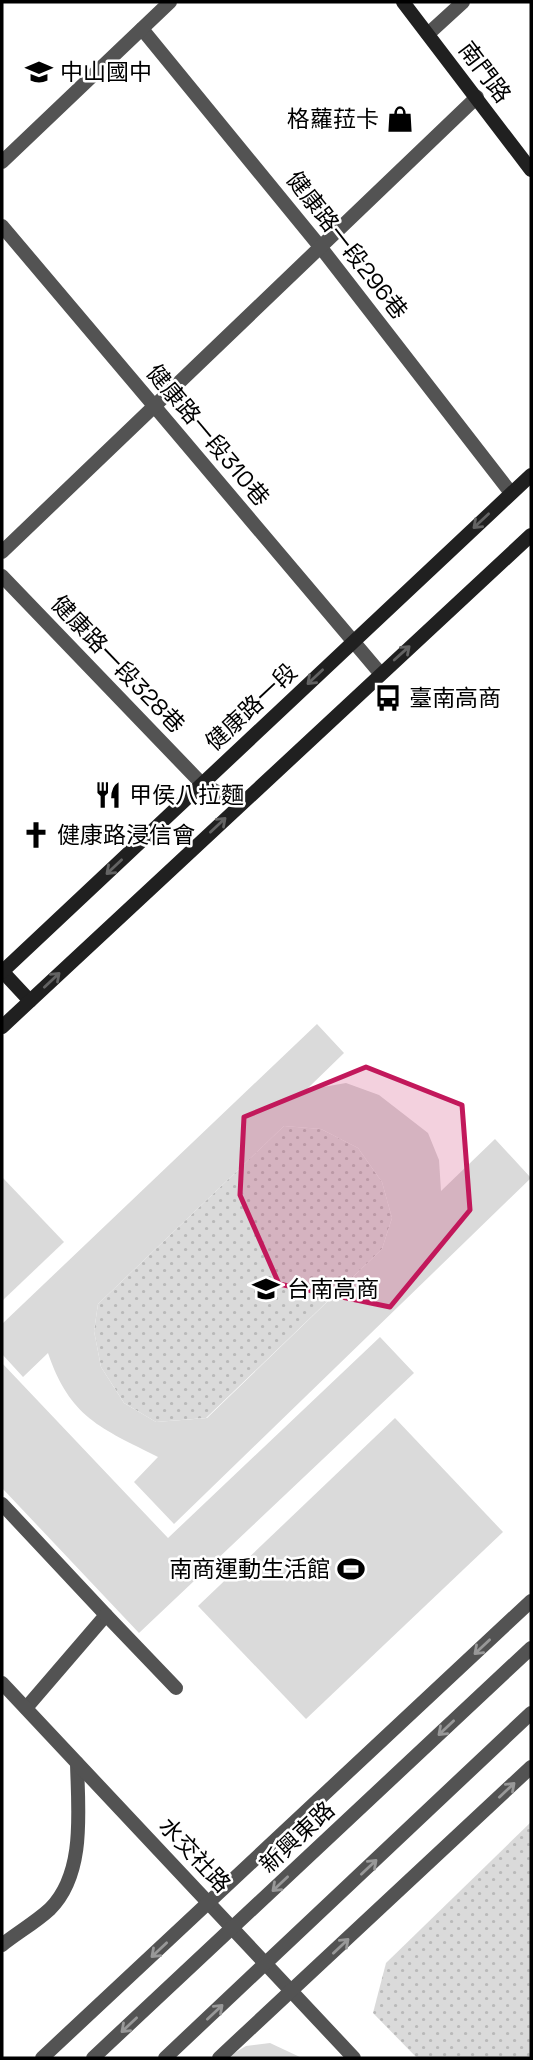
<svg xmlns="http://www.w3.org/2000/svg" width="533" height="2060" font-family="'Space Grotesk','Noto Sans TC',sans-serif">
	<defs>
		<pattern id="grass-dots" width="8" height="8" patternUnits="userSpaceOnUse" patternTransform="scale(1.75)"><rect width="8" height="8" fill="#dadada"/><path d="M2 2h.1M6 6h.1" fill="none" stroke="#b9b9b9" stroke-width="1.8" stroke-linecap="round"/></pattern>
	</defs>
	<rect width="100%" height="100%" fill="#fff"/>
	<g fill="url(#grass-dots)">
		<polygon points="284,1126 321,1129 358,1148 382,1182 392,1218 382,1249 206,1418 156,1422 124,1403 101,1367 94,1331 98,1304"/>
		<polygon points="531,1822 531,2058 417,2058 373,2013 386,1963"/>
	</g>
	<g fill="#dadada" fill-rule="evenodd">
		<path d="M317,1024L344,1053L306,1090L346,1083L379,1095L428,1133L439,1160L441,1191L495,1139L531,1178L174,1524L134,1482L158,1457C101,1428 70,1418 48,1353L23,1377L2,1354V1324ZM284,1126L321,1129L358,1148L382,1182L392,1218L382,1249L207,1418L156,1422L124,1403L101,1367L94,1331L98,1304Z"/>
		<polygon points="2,1177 64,1242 2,1301"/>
		<polygon points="380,1337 414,1373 139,1633 2,1488 2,1363 168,1538"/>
		<polygon points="395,1418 503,1532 306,1719 198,1606"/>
		<polygon points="270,2043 302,2058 226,2058 246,2046"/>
	</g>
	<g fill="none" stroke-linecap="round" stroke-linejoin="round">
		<g stroke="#535353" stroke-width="14">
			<polyline points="142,29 322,249 511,493"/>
			<polyline points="428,34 463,2"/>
			<polyline points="2,226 380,673"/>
			<polyline points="2,552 477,97"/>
			<polyline points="2,576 202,784 240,804"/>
			<polyline points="2,1504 106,1615 26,1708"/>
			<polyline points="106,1615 176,1688"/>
			<path d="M2,1945C17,1933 36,1922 50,1909C86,1873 78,1809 77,1763"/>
		</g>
		<g stroke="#535353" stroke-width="14">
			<polyline points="2,162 170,2"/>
			<polyline points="2,1683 354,2058"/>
			<polyline points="42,2058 531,1601"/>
			<polyline points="93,2058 531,1648"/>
			<polyline points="165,2058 531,1713"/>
			<polyline points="219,2058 531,1767"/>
		</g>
		<g stroke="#202020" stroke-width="14">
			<polyline points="403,2 531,170"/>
			<polyline points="2,971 30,1001"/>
			<polyline points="2,972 531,475"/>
			<polyline points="2,1027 531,535"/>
		</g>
	</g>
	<defs><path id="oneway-shaft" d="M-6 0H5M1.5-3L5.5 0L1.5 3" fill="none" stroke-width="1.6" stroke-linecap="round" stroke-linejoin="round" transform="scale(1.75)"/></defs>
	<g stroke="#636363">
		<use href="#oneway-shaft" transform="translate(481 521) rotate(137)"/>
		<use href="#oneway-shaft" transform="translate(402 653) rotate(-42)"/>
		<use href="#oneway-shaft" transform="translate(315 677) rotate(137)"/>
		<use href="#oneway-shaft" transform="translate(218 825) rotate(-43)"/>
		<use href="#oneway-shaft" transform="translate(114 867) rotate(137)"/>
		<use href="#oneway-shaft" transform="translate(52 980) rotate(-43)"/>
	</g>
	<g stroke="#989898">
		<use href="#oneway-shaft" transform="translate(482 1647) rotate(137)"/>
		<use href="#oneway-shaft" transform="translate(446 1728) rotate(137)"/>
		<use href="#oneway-shaft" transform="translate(507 1790) rotate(-43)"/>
		<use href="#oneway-shaft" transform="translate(369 1867) rotate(-43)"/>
		<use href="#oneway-shaft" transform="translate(280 1884) rotate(137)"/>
		<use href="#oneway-shaft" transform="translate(341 1946) rotate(-43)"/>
		<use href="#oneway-shaft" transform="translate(159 1950) rotate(137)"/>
		<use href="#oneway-shaft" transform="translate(215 2012) rotate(-43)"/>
		<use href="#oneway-shaft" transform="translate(129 2025) rotate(137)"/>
	</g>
	<path fill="#c2185b" fill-opacity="0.2" stroke="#c2185b" stroke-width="5" stroke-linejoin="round" d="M366,1067L462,1105L470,1210L390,1307L279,1284L240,1195L244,1117Z"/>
	<defs>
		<symbol id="school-bare" viewBox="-9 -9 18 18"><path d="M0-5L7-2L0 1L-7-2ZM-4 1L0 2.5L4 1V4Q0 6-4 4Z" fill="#000" stroke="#fff" stroke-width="2.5" paint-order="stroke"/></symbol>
		<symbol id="shop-bare" viewBox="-9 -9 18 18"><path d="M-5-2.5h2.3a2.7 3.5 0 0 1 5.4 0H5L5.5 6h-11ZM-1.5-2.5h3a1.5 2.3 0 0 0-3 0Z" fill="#000" stroke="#fff" stroke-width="2.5" paint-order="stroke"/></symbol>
		<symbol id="bus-bare" viewBox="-9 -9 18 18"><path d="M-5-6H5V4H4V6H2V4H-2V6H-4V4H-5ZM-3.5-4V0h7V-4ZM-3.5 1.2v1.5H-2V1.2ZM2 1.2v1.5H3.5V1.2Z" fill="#000" stroke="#fff" stroke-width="2.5" paint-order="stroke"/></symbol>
		<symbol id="restaurant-bare" viewBox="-9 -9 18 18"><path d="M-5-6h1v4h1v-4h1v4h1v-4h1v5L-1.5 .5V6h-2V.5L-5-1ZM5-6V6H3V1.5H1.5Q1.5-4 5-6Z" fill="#000" stroke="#fff" stroke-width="2.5" paint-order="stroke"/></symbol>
		<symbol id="church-bare" viewBox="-9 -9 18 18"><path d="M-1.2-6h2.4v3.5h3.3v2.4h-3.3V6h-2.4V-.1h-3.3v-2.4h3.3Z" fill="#000" stroke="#fff" stroke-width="2.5" paint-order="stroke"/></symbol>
		<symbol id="university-bare" viewBox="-9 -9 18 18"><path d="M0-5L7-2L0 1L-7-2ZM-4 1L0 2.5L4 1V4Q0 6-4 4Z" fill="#000" stroke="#fff" stroke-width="2.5" paint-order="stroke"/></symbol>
		<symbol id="stadium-bare" viewBox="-9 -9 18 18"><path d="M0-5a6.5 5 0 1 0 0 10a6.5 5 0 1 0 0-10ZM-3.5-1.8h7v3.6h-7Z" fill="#000" stroke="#fff" stroke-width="2.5" paint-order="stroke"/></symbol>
	</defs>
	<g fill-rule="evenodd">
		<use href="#school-bare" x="20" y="53" width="38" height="38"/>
		<use href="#shop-bare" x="381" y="100" width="38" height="38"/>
		<use href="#bus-bare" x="369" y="679" width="38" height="38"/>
		<use href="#restaurant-bare" x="89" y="776" width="38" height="38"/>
		<use href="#church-bare" x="17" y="816" width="38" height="38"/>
		<use href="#university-bare" x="247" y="1270" width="38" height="38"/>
		<use href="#stadium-bare" x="332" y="1550" width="38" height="38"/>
	</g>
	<g text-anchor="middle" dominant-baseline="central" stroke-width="5" stroke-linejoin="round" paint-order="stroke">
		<g font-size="23" fill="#000" stroke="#fff" text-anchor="start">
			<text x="60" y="72">中山國中</text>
			<text x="379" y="119" text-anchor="end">格蘿菈卡</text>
			<text x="409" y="698">臺南高商</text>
			<text x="129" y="795">甲侯八拉麵</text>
			<text x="57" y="835">健康路浸信會</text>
			<text x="287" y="1289">台南高商</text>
			<text x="330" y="1569" text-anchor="end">南商運動生活館</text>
		</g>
		<g font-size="23" fill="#000" stroke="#fff">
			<text transform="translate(485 72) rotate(53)">南門路</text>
			<text transform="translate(347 245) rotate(52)">健康路一段296巷</text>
			<text transform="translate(208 435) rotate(50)">健康路一段310巷</text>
			<text transform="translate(118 664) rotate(46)">健康路一段328巷</text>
			<text transform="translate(251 707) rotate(-43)">健康路一段</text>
			<text transform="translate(297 1837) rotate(-43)">新興東路</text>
			<text transform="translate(195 1855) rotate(47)">水交社路</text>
		</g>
	</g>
	<rect width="533" height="2060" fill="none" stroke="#000000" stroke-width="7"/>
</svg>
